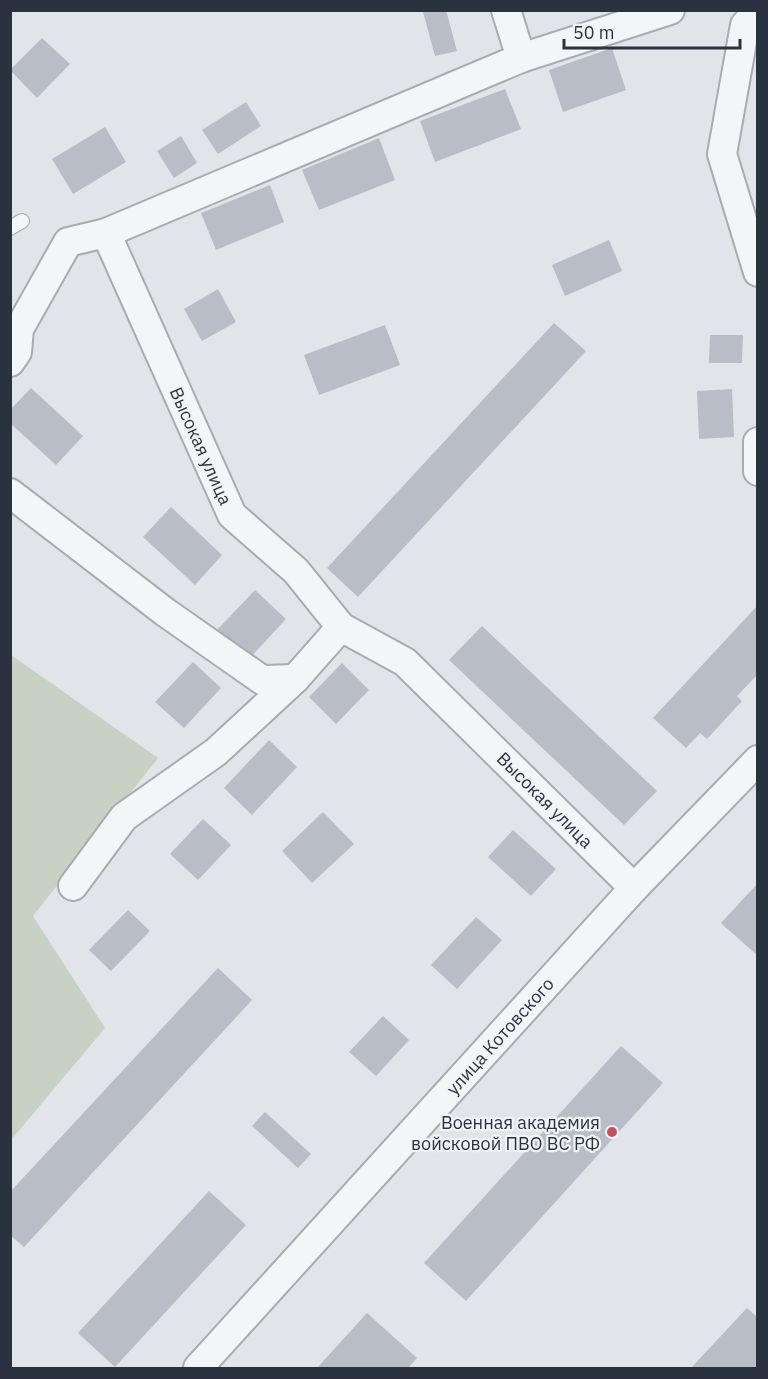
<svg xmlns="http://www.w3.org/2000/svg" width="768" height="1379" font-family="'IBM Plex Sans',sans-serif">
	<rect width="100%" height="100%" fill="#e2e4e9"/>
	<polygon fill="#c7d2c4" points="11,655 158,758 33,916 105,1028 11,1140"/>
	<g fill="#b9bdc5">
		<polygon points="428,10 446,10 457,51 435,56 423,12"/>
		<polygon points="42,38 70,64 37,98 10,70"/>
		<polygon points="612,48 626,90 563,112 549,70"/>
		<polygon points="505,89 521,129 435,162 420,121"/>
		<polygon points="246,102 261,126 218,154 202,130"/>
		<polygon points="105,127 126,162 73,194 52,159"/>
		<polygon points="181,136 197,163 174,178 157,151"/>
		<polygon points="379,138 395,180 319,210 302,170"/>
		<polygon points="270,185 284,222 216,250 201,213"/>
		<polygon points="609,240 622,271 565,296 552,265"/>
		<polygon points="218,289 236,322 202,341 184,309"/>
		<polygon points="554,323 586,351 358,597 327,568"/>
		<polygon points="385,325 400,365 319,395 304,355"/>
		<polygon points="710,335 743,335 742,363 709,363"/>
		<polygon points="31,388 83,436 56,465 10,423 10,410"/>
		<polygon points="732,389 734,437 699,439 697,391"/>
		<polygon points="171,507 222,555 195,585 143,537"/>
		<polygon points="255,590 286,619 248,660 217,630"/>
		<polygon points="758,605 758,674 737,696 742,701 707,739 700,733 686,748 653,718"/>
		<polygon points="482,626 657,791 624,825 449,660"/>
		<polygon points="193,662 221,688 184,728 155,702"/>
		<polygon points="342,663 369,690 336,724 309,697"/>
		<polygon points="269,740 297,767 252,815 224,788"/>
		<polygon points="323,812 354,844 312,883 282,851"/>
		<polygon points="203,819 231,845 198,880 170,854"/>
		<polygon points="513,830 556,869 531,896 488,857"/>
		<polygon points="758,883 758,956 721,923"/>
		<polygon points="128,910 150,931 111,971 89,950"/>
		<polygon points="476,917 502,940 457,989 431,965"/>
		<polygon points="218,968 252,1000 24,1247 10,1235 10,1192"/>
		<polygon points="383,1016 409,1040 376,1076 349,1052"/>
		<polygon points="621,1046 663,1083 466,1301 424,1263"/>
		<polygon points="265,1112 311,1154 298,1168 252,1126"/>
		<polygon points="209,1191 246,1225 115,1367 78,1333"/>
		<polygon points="747,1308 758,1318 758,1368 691,1368"/>
		<polygon points="367,1313 417,1358 408,1368 317,1368"/>
	</g>
	<g fill="none" stroke-linecap="round" stroke-linejoin="round">
		<defs>
			<polyline id="service" points="10,228 22,221"/>
			<g id="minor">
				<polyline points="506,10 521,58 106,233 232,515 296,571 341,627 405,662 634,888"/>
				<polyline points="758,12 745,25 722,154 758,272"/>
				<polyline points="521,58 670,10"/>
				<polyline points="10,362 17,352 19,329 68,242 106,233"/>
				<polyline points="758,442 758,471"/>
				<polyline points="10,493 165,612 262,680 295,679"/>
				<polyline points="73,886 124,817 216,752 295,679 341,627"/>
				<polyline points="198,1368 634,888 758,760"/>
			</g>
		</defs>
		<use href="#service" stroke="#a7abb3" stroke-width="16"/>
		<use href="#minor" stroke="#a7abb3" stroke-width="32"/>
		<use href="#service" stroke="#f4f5f7" stroke-width="14"/>
		<use href="#minor" stroke="#f4f5f7" stroke-width="28"/>
	</g>
	<circle fill="#c15361" stroke="#f1f3f6" stroke-width="2" cx="612" cy="1132" r="6"/>
	<g text-anchor="middle" dominant-baseline="central" stroke-width="4.5" stroke-linejoin="round" paint-order="stroke">
		<g font-size="18" fill="#2b323f" stroke="#f1f3f6">
			<text transform="translate(201 446) rotate(66)">Высокая улица</text>
			<text transform="translate(545 800) rotate(45)">Высокая улица</text>
			<text transform="translate(500 1036) rotate(-48)">улица Котовского</text>
		</g>
		<g font-size="18" fill="#2b323f" stroke="#f1f3f6" text-anchor="end">
			<text x="600" y="1122">Военная академия<tspan x="600" dy="21">войсковой ПВО ВС РФ</tspan></text>
		</g>
	</g>
	<rect width="768" height="1379" fill="none" stroke="#2b323f" stroke-width="24"/>
	<path d="M564 39v9h176v-9" fill="none" stroke="#2b323f" stroke-width="3"/>
	<text x="573" y="39" font-size="18" fill="#2b323f" stroke="#f1f3f6" stroke-width="4.5" paint-order="stroke">50 m</text>
</svg>
